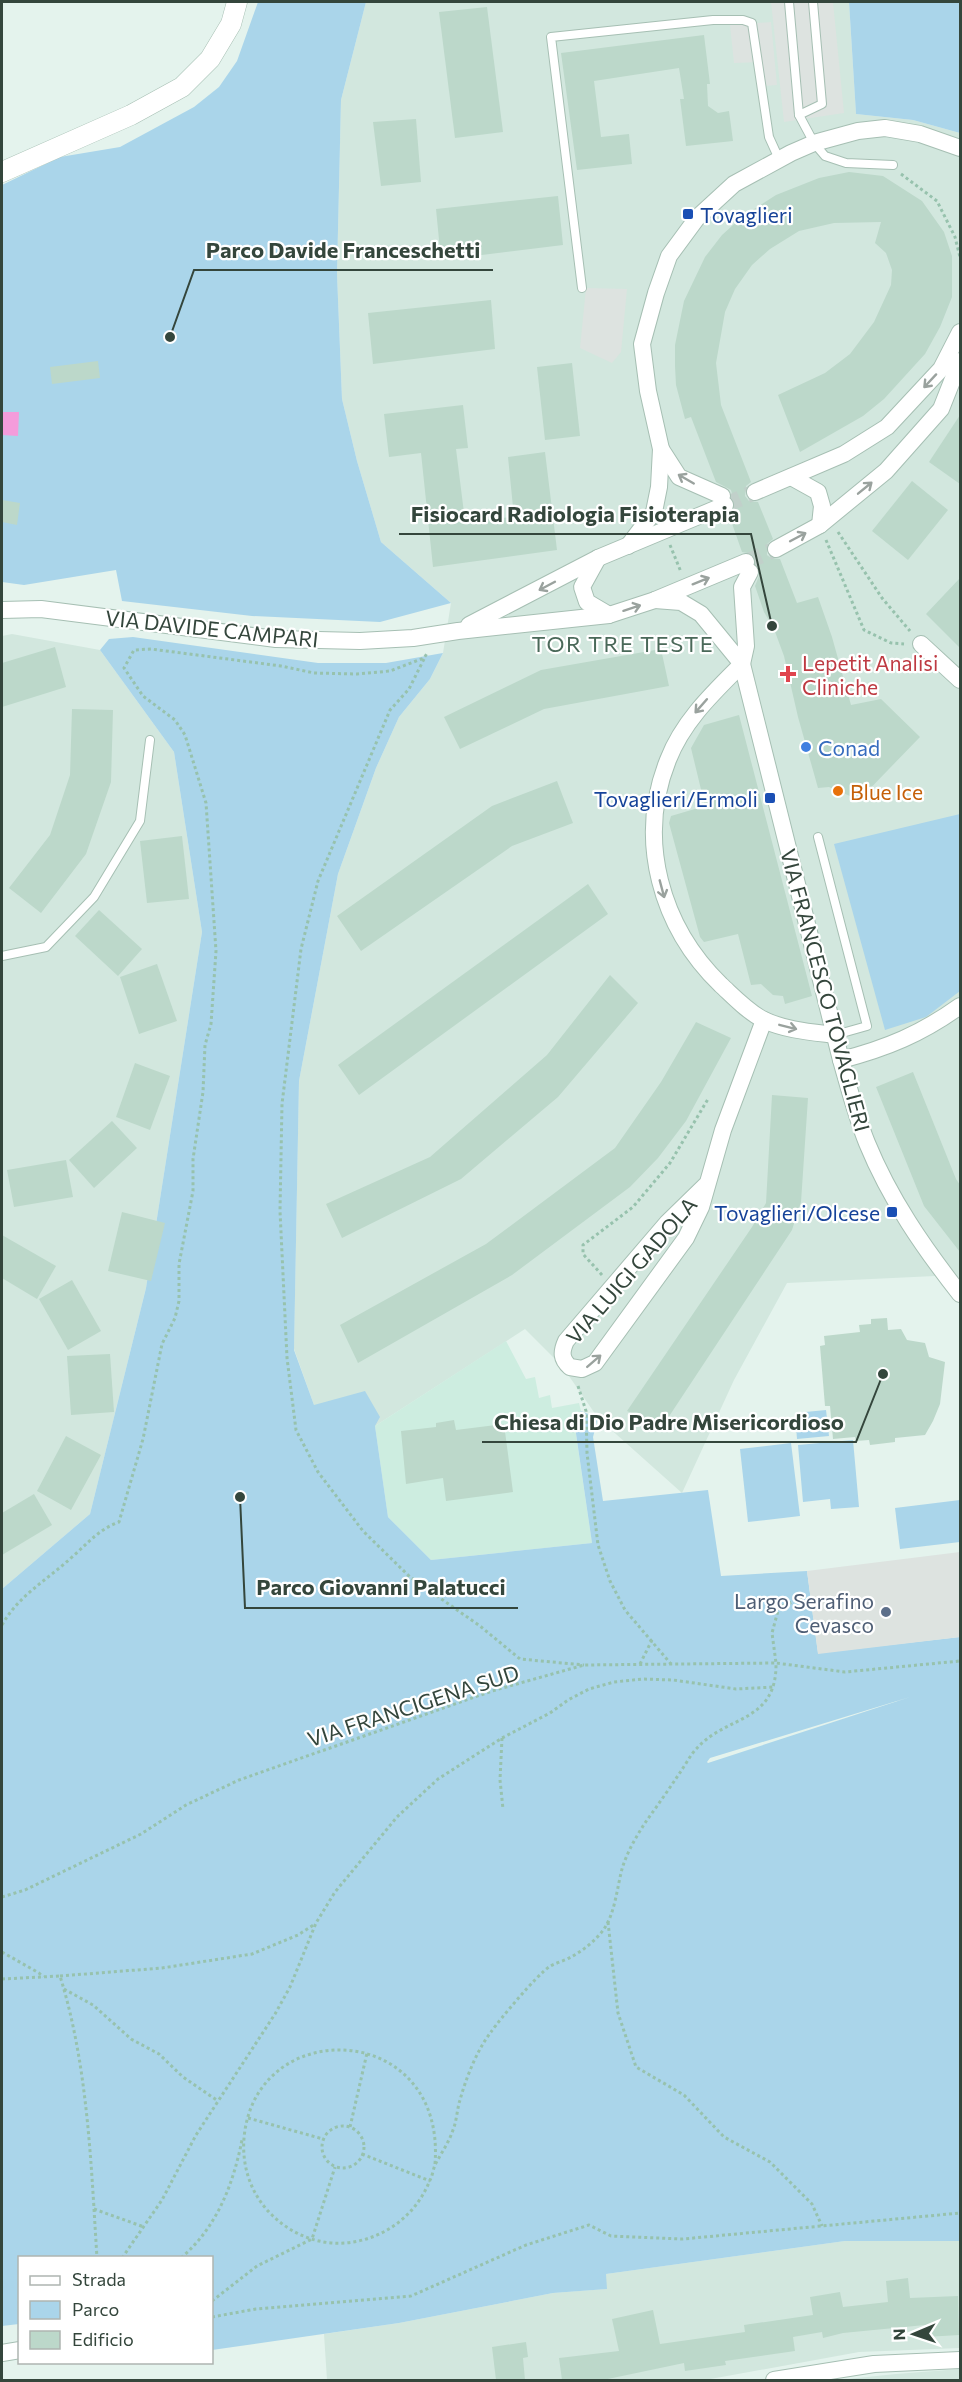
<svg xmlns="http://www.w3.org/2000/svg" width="962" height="2382" font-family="Commissioner,sans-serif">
	<rect width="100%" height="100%" fill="#e4f3ed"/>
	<g fill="#d2e7de">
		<polygon points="366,2 849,2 856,114 913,120 960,133 960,1279 956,1275 787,1283 734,1380 682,1493 598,1418 562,1366 525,1329 375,1426 314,1405 294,1349 299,1081 338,874 376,768 399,717 430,679 443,653 451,603 381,542 357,461 342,399 337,274 341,100"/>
		<polygon points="12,634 100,650 174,752 202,932 146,1288 90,1514 2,1589 2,636"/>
		<polygon points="931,2240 960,2241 960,2348 859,2352 705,2380 327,2380 324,2334 399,2323 553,2293 606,2289 606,2274 845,2241"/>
		<polygon points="960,2369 960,2380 838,2380 896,2374"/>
	</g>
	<polygon fill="#cdede0" points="506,1341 526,1379 535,1377 539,1398 550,1395 552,1408 579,1403 581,1411 574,1421 592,1543 431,1560 388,1517 375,1426"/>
	<g fill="#aad5ea" fill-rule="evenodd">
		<polygon points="258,2 366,2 341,100 337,274 342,399 357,461 381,542 451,603 380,622 252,616 122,601 116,570 24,585 2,582 2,185 60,157 120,147 194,107 219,87 237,61"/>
		<polygon points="849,2 960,2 960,133 913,120 856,114"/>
		<path d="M133,637L318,663H386L443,653L430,679L399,717L376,768L338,874L299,1081L294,1350L314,1405L365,1391L380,1417L375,1426L388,1517L431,1560L592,1543L574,1420L581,1411L598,1418L593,1437L603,1501L708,1490L721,1576L807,1571L818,1653L960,1637V2241H845L606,2274L607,2289L553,2293L399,2323L212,2350V2258H20L19,2324L2,2326V1589L90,1514L146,1288L202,932L174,752L100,650L109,639ZM910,1697L708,1763L707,1762L710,1758Z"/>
		<polygon points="960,814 960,991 926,1017 885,1030 834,844"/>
		<polygon points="826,1410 829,1436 797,1439 795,1413"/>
		<polygon points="853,1440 859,1507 831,1509 830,1499 803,1502 798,1445"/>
		<polygon points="791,1443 800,1516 748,1522 740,1449"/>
		<polygon points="960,1500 960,1542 900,1549 895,1508"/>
	</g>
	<g fill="#dde3e0">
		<polygon points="771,2 833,2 844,113 784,122"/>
		<polygon points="771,22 777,85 764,86 761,62 734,63 730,25"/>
		<polygon points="586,288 627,289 621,352 612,363 580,348"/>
		<polygon points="960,1552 960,1637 818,1654 807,1571"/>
	</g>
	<polygon fill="#f49cdb" points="2,412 19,412 18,436 2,435"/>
	<g fill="#bcd8ca">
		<polygon points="487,7 503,132 455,138 439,12"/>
		<polygon points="704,35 710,84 707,84 708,106 718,113 729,111 733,141 686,146 680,99 684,99 679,68 594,81 601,137 629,134 632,164 577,170 561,53"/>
		<polygon points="416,119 421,182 381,186 373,122"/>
		<polygon points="849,172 883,176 922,201 944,232 952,256 952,297 940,327 925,354 884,399 863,416 800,452 778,395 825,373 850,354 874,322 891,285 892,270 886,253 875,243 881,222 834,223 799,231 770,249 752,265 735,289 725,312 716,363 721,405 751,482 746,486 745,496 749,501 758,502 773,539 767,544 767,555 771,558 780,559 797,603 818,597 832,637 851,705 881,699 920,737 857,802 850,796 829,787 818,788 798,717 784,656 774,629 764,612 755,586 759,576 759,567 753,554 742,552 729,515 735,506 731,490 716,482 691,417 685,419 676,385 675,366 675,345 684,301 705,257 722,235 743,216 776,195 819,178"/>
		<polygon points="558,196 563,245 441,260 436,209"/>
		<polygon points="491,300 495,349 373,364 368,313"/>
		<polygon points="98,361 100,378 52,384 50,367"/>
		<polygon points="572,363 580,436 545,440 537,367"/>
		<polygon points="463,405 468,448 456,449 465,521 514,517 508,457 545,452 557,550 433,567 421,453 389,457 384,414"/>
		<polygon points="960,415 960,484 929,462"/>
		<polygon points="912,481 948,510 908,560 872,531"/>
		<polygon points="2,500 20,503 17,525 2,522"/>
		<polygon points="960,578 960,648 926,614"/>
		<polygon points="55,647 66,687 2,707 2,663"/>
		<polygon points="661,649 669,686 544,709 460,749 444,717 541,670"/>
		<polygon points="72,709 113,710 111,782 86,854 41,913 9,888 50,835 70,775"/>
		<polygon points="739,715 812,996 785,1004 783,996 773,995 761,984 751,985 738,934 704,942 700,937 669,823 671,816 705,806 691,748 704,725"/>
		<polygon points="557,781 573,823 512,846 361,951 337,916 492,806"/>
		<polygon points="182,836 189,899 147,903 140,841"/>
		<polygon points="588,884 608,914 359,1095 338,1065"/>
		<polygon points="99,910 142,949 118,976 75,936"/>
		<polygon points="157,964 177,1021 139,1034 120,977"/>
		<polygon points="610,975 638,1003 558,1097 461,1179 342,1238 326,1204 430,1157 547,1055"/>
		<polygon points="696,1022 731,1038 686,1121 658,1158 630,1187 512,1275 358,1363 340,1325 486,1244 615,1148 661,1082"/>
		<polygon points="135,1063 170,1076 150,1130 116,1117"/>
		<polygon points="913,1072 956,1179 960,1185 960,1252 924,1206 876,1087"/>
		<polygon points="772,1095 808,1098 801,1202 792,1230 662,1427 627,1411 752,1227 766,1203"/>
		<polygon points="112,1121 137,1148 94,1188 69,1160"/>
		<polygon points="66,1160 73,1197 14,1207 7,1170"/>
		<polygon points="122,1212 165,1223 151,1281 108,1271"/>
		<polygon points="2,1235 56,1266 37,1299 2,1278"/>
		<polygon points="72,1280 101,1331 68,1350 39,1299"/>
		<polygon points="887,1318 888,1330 901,1329 907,1340 925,1343 929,1357 945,1362 940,1404 933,1421 925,1435 895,1438 895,1442 870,1445 869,1440 856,1441 855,1437 833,1439 830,1406 825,1406 820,1346 825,1345 824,1336 860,1332 859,1325 871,1324 871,1319"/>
		<polygon points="110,1354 114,1412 71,1415 67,1356"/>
		<polygon points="454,1420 456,1430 504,1424 513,1492 446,1501 443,1478 406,1484 401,1431 436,1427 436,1423"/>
		<polygon points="66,1436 101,1455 71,1510 37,1491"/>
		<polygon points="34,1494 52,1525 2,1555 2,1513"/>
		<polygon points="908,2278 910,2298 958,2296 959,2335 925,2337 925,2325 843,2333 823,2338 822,2332 793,2337 795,2351 725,2361 726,2365 685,2371 684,2363 603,2380 562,2380 559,2358 619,2351 612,2319 653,2310 660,2344 745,2332 744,2325 813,2315 810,2297 840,2292 843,2307 888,2302 886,2281"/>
		<polygon points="526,2342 528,2357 523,2358 525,2380 496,2380 492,2347"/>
	</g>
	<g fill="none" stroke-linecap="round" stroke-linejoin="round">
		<g stroke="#c1d0ca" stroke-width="16" stroke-dasharray="16 8" stroke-linecap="butt">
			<polyline points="725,505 755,492"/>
			<polyline points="746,562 776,549"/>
		</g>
		<defs>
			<g id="service">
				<polyline points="789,2 799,115 814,143 825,156 846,163 893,165"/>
				<polyline points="799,115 822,104 813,2"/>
				<polyline points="582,288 551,37 713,20 743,20 752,23 769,137 779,159"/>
				<polyline points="818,837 867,1026 835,1035"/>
				<polyline points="2,956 46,947 94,897 140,821 150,740"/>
			</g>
			<g id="minor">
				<polyline points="661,449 679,477 722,496"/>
				<polyline points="791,477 818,492 822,506 820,525"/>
				<polyline points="755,492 844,454 887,427 941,369 960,332"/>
				<polyline points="628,546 654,512 659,487 661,449 648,391 642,344 656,293 669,256 697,218 734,184 791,153 814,143 858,131 885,128 920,134 960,148"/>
				<polyline points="776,549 820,525 886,471 941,409 960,361"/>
				<polyline points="598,558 582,587 587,602 609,615"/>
				<path d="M655,600L681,602L701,614L742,664L841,1060C849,1088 856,1116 867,1143C890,1199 923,1247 960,1294"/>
				<polyline points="2,610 41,609 276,639 360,641 413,638 458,631 609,615 655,600 746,562"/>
				<polyline points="469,625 598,558 725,505"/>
				<polyline points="921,644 960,680"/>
				<path d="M742,664C713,693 683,721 668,760C636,840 661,927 721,985C734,997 748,1012 764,1020C785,1030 811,1032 835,1035"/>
				<polyline points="742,664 746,646 742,587 750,572"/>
				<path d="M841,1060C887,1048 921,1034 960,1006"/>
				<path d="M707,1184L667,1223L566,1341C561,1352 561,1359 570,1367L582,1369L595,1363L686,1238L701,1207L723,1130L764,1020"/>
				<polyline points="2,2353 20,2350"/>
				<polyline points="774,2380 874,2364 960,2360"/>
			</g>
			<polyline id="tertiary" points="2,172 131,115 182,87 210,59 231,24 237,2"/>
		</defs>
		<use href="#service" stroke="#a6bfb3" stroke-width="10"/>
		<use href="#minor" stroke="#a6bfb3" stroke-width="18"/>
		<use href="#tertiary" stroke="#a6bfb3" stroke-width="21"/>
		<g stroke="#97c2ad" stroke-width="3" stroke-dasharray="3 3" stroke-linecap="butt">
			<polyline points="901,174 937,201 955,237 960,257"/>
			<polyline points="838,532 882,598 910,631"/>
			<polyline points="826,540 864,630 891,643 904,644"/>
			<polyline points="670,545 681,572"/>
			<polyline points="424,659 409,689 390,710 318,881 301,949 282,1104 280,1211 287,1358 296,1430 318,1472 363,1531 410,1577 480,1626 520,1659 584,1665"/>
			<polyline points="602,1275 583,1254 583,1245 633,1207 670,1163 708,1099"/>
			<polyline points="578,1386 586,1411 587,1453 598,1545 610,1581 625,1610 671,1664"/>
			<path d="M2,1625C18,1596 47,1580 71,1558C87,1544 99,1529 119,1522L143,1439L162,1344L175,1318L179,1301V1264L193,1191V1159L203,1092L205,1045L211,1024L216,951L206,803L185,735L175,720L143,696L124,668L134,650L151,649L281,666L314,673L357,674L390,671L424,658L428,652"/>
			<polyline points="640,1664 652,1640"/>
			<polyline points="502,1738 500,1780 503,1809"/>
			<polyline points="2,1897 25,1890 141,1834 186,1805 239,1780 492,1691 584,1665 776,1663 772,1633 779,1607 806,1597"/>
			<polyline points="608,1922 618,2013 636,2067 684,2095 724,2137 770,2162 812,2204 822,2226"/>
			<polyline points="2,1952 39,1973 43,1977"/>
			<polyline points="60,1976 162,1968 252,1954 298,1935 315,1924"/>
			<path d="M2,1979L60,1976C88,2066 91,2164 97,2258"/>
			<polyline points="64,1989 93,2005 131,2039 159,2054 183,2077 218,2101"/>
			<polyline points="248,2118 323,2139"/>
			<circle cx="343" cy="2147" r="21"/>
			<polyline points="350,2127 367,2053"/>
			<polyline points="362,2154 430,2181"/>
			<path d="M435,2164C446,2023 263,2014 245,2130C240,2161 249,2193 272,2215C291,2234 318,2245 345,2243C383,2240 416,2216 430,2180C433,2175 433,2168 436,2163C442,2152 449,2142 453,2130C457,2120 457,2109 460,2100C466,2078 477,2050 491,2032C500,2019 537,1975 549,1967C555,1963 564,1961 571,1957C584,1950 596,1940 604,1929C615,1913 617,1888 622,1869C627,1852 637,1835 647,1820C658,1805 669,1789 679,1774C685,1766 690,1755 697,1748C727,1715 777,1723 776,1663L845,1672L960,1661"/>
			<polyline points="94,2209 144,2227"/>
			<polyline points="122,2258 162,2200 196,2135 275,2014 290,1987 316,1923 335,1892 397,1817 438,1779 502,1738 550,1713 568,1700 589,1689 614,1682 643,1679 673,1680 736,1689 774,1687"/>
			<path d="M181,2258C217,2227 233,2185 242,2140"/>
			<polyline points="212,2301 257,2266 312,2239 335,2167"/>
			<polyline points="212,2317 256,2309 411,2296 526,2245 589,2225 611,2236 683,2239 960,2213"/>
		</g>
		<use href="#service" stroke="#fff" stroke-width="8"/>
		<use href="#minor" stroke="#fff" stroke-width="16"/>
		<use href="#tertiary" stroke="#fff" stroke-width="20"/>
	</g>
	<defs><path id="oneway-shaft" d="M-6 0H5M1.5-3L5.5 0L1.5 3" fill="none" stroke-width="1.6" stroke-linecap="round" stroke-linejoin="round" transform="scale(1.5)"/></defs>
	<g stroke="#9aa29e">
		<use href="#oneway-shaft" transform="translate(930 381) rotate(133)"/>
		<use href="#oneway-shaft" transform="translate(686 479) rotate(-150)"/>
		<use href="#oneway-shaft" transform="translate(865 488) rotate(-39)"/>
		<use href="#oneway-shaft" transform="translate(798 537) rotate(-28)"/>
		<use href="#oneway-shaft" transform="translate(701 581) rotate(-22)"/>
		<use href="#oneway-shaft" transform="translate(547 586) rotate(152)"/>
		<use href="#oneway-shaft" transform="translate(632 608) rotate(-18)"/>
		<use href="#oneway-shaft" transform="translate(701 706) rotate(131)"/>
		<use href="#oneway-shaft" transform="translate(662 889) rotate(75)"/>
		<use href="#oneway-shaft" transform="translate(788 1027) rotate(14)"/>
		<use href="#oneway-shaft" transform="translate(594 1361) rotate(-41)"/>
	</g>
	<g fill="#1a4fb4" stroke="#fff" stroke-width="2">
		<rect x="682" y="208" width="12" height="12" rx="3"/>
		<rect x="764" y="792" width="12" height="12" rx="3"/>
		<rect x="886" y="1206" width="12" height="12" rx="3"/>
	</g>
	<path fill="#e0444e" stroke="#fff" stroke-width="2" d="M785 665h6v6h6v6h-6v6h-6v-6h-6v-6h6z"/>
	<circle fill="#3f7fe0" stroke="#fff" stroke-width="2" cx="806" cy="747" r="6"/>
	<circle fill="#e8710a" stroke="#fff" stroke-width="2" cx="838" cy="791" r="6"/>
	<circle fill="#5c6f8a" stroke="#fff" stroke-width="2" cx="886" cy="1612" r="6"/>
	<g text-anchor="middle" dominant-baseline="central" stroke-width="4.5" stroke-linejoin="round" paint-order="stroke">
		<g font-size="21" fill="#164399" stroke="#fff" text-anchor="end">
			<text x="700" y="214" text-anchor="start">Tovaglieri</text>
			<text x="758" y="798">Tovaglieri/Ermoli</text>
			<text x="880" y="1212">Tovaglieri/Olcese</text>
		</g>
		<g font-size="21" fill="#34463c" stroke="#fff">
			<text transform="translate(212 628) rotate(6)">VIA DAVIDE CAMPARI</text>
			<text transform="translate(826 990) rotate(75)">VIA FRANCESCO TOVAGLIERI</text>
			<text transform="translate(631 1270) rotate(-49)">VIA LUIGI GADOLA</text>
			<text transform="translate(413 1705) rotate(-18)">VIA FRANCIGENA SUD</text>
		</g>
		<g font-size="21" fill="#be3a42" stroke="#fff" text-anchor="start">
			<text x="802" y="662">Lepetit Analisi<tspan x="802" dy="24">Cliniche</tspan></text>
		</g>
		<g font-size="21" fill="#366cbe" stroke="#fff" text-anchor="start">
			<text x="818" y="747">Conad</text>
		</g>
		<g font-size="21" fill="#c56008" stroke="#fff" text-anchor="start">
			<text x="850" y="791">Blue Ice</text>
		</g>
		<g font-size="21" fill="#4e5e75" stroke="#fff" text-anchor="end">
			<text x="874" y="1600">Largo Serafino<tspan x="874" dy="24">Cevasco</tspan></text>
		</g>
		<g font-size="22" letter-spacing="1.5" fill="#4a6959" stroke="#fff">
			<text x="623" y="643">TOR TRE TESTE</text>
		</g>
	</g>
	<path fill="none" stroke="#34463c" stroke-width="2" d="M170 337L194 270H493M772 626L751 534H399M883 1374L856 1442H482M240 1497L245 1608H518"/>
	<g fill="#34463c" stroke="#fff" stroke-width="2">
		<circle cx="170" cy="337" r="6"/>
		<circle cx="772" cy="626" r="6"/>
		<circle cx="883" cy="1374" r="6"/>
		<circle cx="240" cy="1497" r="6"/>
	</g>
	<g font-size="22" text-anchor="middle" font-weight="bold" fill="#34463c" stroke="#fff" stroke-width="4.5" stroke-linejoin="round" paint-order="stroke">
		<text x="343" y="258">Parco Davide Franceschetti</text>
		<text x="575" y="522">Fisiocard Radiologia Fisioterapia</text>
		<text x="669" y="1430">Chiesa di Dio Padre Misericordioso</text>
		<text x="381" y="1595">Parco Giovanni Palatucci</text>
	</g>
	<rect width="962" height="2382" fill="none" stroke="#34463c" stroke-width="6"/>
	<rect x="18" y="2256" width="195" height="108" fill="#ffffff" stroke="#aeb5b1" stroke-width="1.5"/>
	<rect x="30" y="2276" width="30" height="9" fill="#ffffff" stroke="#aeb5b1" stroke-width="1.5"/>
	<text x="72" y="2286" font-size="18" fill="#34463c">Strada</text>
	<rect x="30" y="2301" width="30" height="18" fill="#aad5ea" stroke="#aeb5b1" stroke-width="1.5"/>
	<text x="72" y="2316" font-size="18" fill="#34463c">Parco</text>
	<rect x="30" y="2331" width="30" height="18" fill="#bcd8ca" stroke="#aeb5b1" stroke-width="1.5"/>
	<text x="72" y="2346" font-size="18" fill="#34463c">Edificio</text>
	<g transform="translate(914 2334) rotate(268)" stroke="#ffffff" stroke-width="4.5" paint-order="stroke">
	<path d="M0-4.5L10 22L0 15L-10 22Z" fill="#34463c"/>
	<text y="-9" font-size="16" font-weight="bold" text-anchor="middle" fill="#34463c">N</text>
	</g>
</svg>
